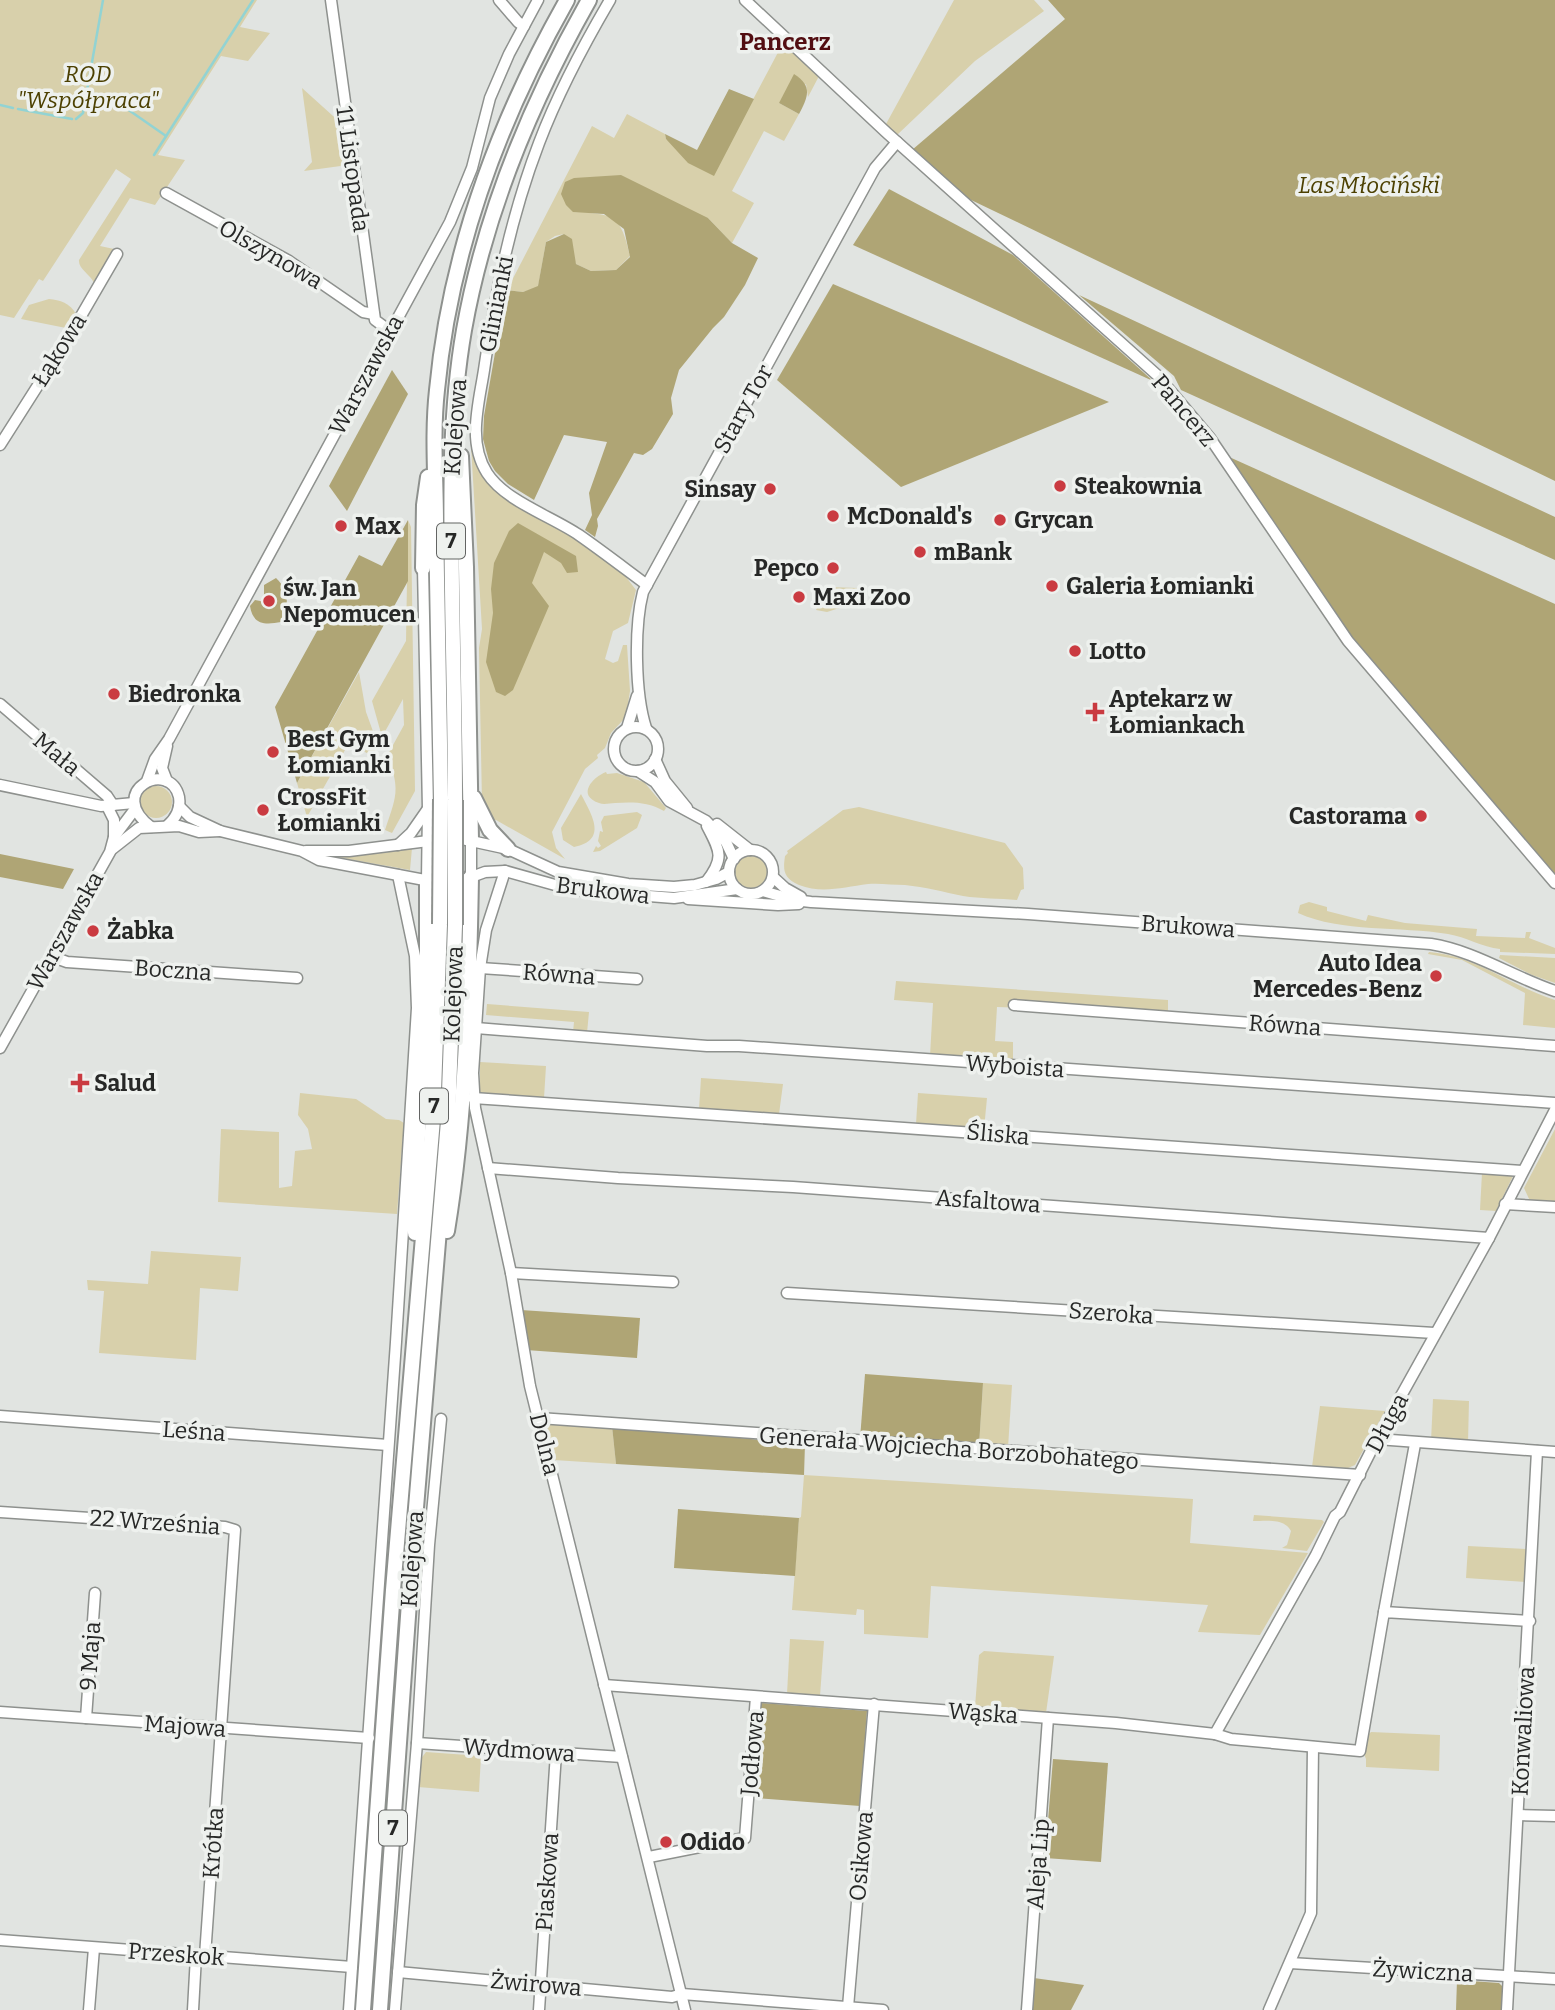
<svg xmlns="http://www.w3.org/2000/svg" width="1555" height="2010" font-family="Bitter,serif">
	<rect width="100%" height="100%" fill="#e1e4e1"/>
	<g fill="#d8d0ab">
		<path d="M0,0H257L240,27L270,33L248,61L221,56L158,155L185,160L155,205L130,198L100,246L114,249L94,283C90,274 78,269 79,260L131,179L116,169L43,281L39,279L14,318L0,315Z"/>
		<polygon points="954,0 1034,0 1044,11 975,61 897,135 886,124"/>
		<path d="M783,43L817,73L818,78L808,97L806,84L779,103L799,114L784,141L764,131L732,191L754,203L732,243L708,218L573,212C614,214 621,215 630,256L616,270L591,271L576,264L564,234L555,236L546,242L538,287L523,292L507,290L592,126L614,138L627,114L665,134L666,139L713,175Z"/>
		<polygon points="302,88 343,125 348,165 304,171 312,162"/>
		<path d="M49,299C60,300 70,303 76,314L66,328L21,319L29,305Z"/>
		<polygon points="471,446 482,473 627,575 626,577 636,590 628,623 613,631 605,659 613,663 618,661 623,645 627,645 630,691 626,717 611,733 605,748 597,755 598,758 585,769 552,832 556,848 565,859 496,820 490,822 482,803 479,648 482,629"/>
		<path d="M408,520L411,527L415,791L392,833L385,830C396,797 401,789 387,756L404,725L403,699L382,737L372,701L406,641Z"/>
		<polygon points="828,587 858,588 860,592 858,602 827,612 816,610"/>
		<polygon points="359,672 366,712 378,745 372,756 349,743 307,817 297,783"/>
		<path d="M606,772L607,774L617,773L644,782L666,808L664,811C648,802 634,802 615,803C610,803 604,805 599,803C576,795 593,777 606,772Z"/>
		<circle cx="156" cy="802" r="16"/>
		<path d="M581,794C591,814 609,840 574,847L563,840L561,828Z"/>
		<path d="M859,807L1005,843L1023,868L1024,889L1021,890L1017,900C999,898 981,899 963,896C944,892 925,887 905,885C893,885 880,883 868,884C844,887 822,894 799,885C783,878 783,870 785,856L788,853L787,851L843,810Z"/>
		<polygon points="637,812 642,815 637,828 600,851 593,852 596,846 598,848 601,846 598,841 600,831 603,832 601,822 604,816"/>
		<polygon points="412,848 410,870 331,856 383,853"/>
		<circle cx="751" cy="872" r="16"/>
		<path d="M1309,902L1327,907V911L1366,921L1368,915L1405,923L1477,929L1476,936L1525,938L1526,932H1531L1529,938L1555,948V954L1500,952V949C1482,947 1466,937 1448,934C1400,926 1342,933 1298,913L1300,905Z"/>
		<path d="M1429,952C1475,955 1512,987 1555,1000V1028L1523,1025L1525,993L1462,960L1428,954Z"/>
		<polygon points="1500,955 1555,958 1555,983 1532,975 1499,958"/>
		<polygon points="896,981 1168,1000 1168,1013 997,1007 995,1041 1013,1042 1013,1061 930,1056 933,1003 894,1000"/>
		<polygon points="487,1004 589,1012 587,1033 573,1032 574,1022 486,1015"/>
		<polygon points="480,1062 546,1066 544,1098 480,1094"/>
		<polygon points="701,1078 783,1084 779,1114 699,1109"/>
		<polygon points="300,1093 356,1099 386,1119 399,1120 404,1123 397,1214 218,1202 221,1129 279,1132 279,1188 292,1186 295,1151 312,1149 308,1129 298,1115"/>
		<polygon points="918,1093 987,1098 984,1129 916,1124"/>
		<polygon points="1555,1129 1555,1202 1530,1201 1524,1188"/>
		<polygon points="1482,1173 1514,1174 1496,1211 1480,1210"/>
		<polygon points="151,1251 241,1257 238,1291 200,1288 196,1360 99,1353 104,1291 88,1290 87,1280 148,1284"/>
		<polygon points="983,1383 1012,1385 1008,1448 979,1446"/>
		<polygon points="1433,1399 1469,1401 1468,1442 1431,1441"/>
		<polygon points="1320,1406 1385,1411 1355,1465 1348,1468 1312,1467"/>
		<polygon points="545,1421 612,1426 616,1464 554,1460"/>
		<polygon points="804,1475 1193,1499 1190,1543 1308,1553 1260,1635 1198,1632 1208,1605 931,1586 928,1638 864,1634 864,1610 857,1609 856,1615 792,1610 799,1518 801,1517"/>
		<path d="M1254,1515L1322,1520L1324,1522L1307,1551L1282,1548L1287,1545L1291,1531C1284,1518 1266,1521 1253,1521Z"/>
		<polygon points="1468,1546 1528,1549 1526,1582 1466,1578"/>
		<polygon points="790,1639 824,1641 820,1696 787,1694"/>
		<polygon points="984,1651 1054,1656 1046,1713 975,1707 979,1655"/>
		<polygon points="1371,1732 1440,1735 1439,1771 1366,1767 1366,1759 1364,1754 1367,1736"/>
		<polygon points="426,1752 481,1756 479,1792 418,1787 420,1760"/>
	</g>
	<g fill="#afa575">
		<polygon points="1048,0 1555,0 1555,481 969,199 912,150 1065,19"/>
		<path d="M794,74C813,86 808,97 799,114L779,103Z"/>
		<polygon points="729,89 754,99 714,176 688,163 666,139 665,134 697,150"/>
		<polygon points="621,175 708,218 732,243 758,258 745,285 724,317 713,328 679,370 671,398 673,414 652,449 643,455 634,453 597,519 598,526 595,537 585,530 592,515 589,493 607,442 564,435 534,500 508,484 495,471 489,461 483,439 484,416 506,290 523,292 538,286 546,242 564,234 572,239 576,264 591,271 616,270 630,257 624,229 604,214 573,212 566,205 561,194 565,182 574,178"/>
		<polygon points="889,189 1013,255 1153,381 853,245"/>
		<polygon points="833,284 1109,402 901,487 777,380"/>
		<polygon points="1079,295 1555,517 1555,560 1181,390 1174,376"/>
		<polygon points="392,370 408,394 347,511 329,486"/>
		<polygon points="1227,456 1555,604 1555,879 1356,646"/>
		<polygon points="408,520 408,581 297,783 275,707 359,555 382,566"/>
		<polygon points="518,523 576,556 578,572 567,573 561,563 544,552 532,583 549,606 513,690 505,696 496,692 486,662 493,613 491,589 494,563 509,531"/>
		<path d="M276,578C290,591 289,606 281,622C265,625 253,625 250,606L255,600L271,603V599L264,594V585Z"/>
		<polygon points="0,854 74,869 63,889 0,877"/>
		<polygon points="521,1310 640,1318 637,1358 526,1350"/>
		<polygon points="865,1374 983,1383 979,1446 860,1439"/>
		<polygon points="612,1426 805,1444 804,1475 616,1464"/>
		<polygon points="678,1509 799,1518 795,1576 674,1568"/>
		<polygon points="761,1703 867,1711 860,1806 754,1798"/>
		<polygon points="1053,1759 1108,1763 1101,1862 1045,1858"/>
		<polygon points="1034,1978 1084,1985 1071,2010 1031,2010"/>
		<polygon points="1457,1980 1499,1983 1503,1987 1502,2010 1456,2010"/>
	</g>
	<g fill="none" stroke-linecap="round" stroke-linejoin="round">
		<g stroke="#92d3d3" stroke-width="2.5">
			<polyline points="120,104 166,136"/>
			<polyline points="0,105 13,108"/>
			<polyline points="18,109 72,119"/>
			<polyline points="76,119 83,113 103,0"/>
			<polyline points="154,155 253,0"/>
		</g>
		<defs>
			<g id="minor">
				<polyline points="331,0 375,320 390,331"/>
				<polyline points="499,0 518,22 524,26"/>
				<path d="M610,0C583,46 558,93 539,143C511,216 495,292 484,370C479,403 467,442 487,473C505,501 551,516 579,535C602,551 624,568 647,585"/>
				<polyline points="745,0 887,133 1157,375 1210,438 1348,641 1555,883"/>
				<polyline points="166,193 289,261 363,312 374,314"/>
				<polyline points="0,445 70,335 117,254"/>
				<polyline points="423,568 428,809 427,880"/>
				<polyline points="0,704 107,796 113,805"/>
				<circle cx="636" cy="749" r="22"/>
				<polyline points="627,728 637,696"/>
				<path d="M646,728C635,694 634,627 643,592L875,168L897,142"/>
				<polyline points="655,759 665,781 687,808"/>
				<polyline points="638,771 655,782 669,801 706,821 726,842 734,859"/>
				<polyline points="147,781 155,759 169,739 450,222 472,168 490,98 509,54 538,0"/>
				<polyline points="167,781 162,768 167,746"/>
				<polyline points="0,785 101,806 134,803"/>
				<polyline points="107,806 114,820 114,837"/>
				<polyline points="179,806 190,817 220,831 302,851 319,860 430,881"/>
				<polyline points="717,824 750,850"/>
				<path d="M151,827C104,791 170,758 179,797C181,809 175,819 167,826"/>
				<polyline points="471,840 471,877"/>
				<polyline points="398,845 411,833 427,810"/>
				<polyline points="111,850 139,828 179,826 199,832 220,831"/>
				<circle cx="751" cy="872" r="22"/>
				<polyline points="306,851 349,851 436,840 462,839 508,849 558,872 628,884 674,887 695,885 716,879 729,872"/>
				<polyline points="505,871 486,930 480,968 473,1073 475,1108 511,1273 530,1386 685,2010"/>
				<polyline points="773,877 785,888 801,897"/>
				<polyline points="466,879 485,872 505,871 573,890 674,898 737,889"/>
				<path d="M706,882C725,858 720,851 707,826"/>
				<path d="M763,891L794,900L811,902L1028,914L1431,944C1475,951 1513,977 1555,991"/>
				<polyline points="688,899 778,905 799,904"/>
				<polyline points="50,956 67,962 297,978"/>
				<polyline points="480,968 637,979"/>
				<polyline points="1014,1005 1555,1046"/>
				<polyline points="476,1028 707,1046 739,1046 1555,1103"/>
				<polyline points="0,1048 110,852 114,837 135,809"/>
				<polyline points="473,1098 1522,1171"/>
				<polyline points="488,1168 618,1178 793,1187 1489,1238"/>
				<polyline points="1505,1204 1555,1207"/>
				<polyline points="511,1273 673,1282"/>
				<polyline points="787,1293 1434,1333"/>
				<polyline points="0,1416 388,1445"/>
				<polyline points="539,1418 1360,1475"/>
				<polyline points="1377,1439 1555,1452"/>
				<polyline points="0,1512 225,1527 235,1530 205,1956"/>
				<polyline points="1384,1612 1415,1444"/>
				<polyline points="604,1685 1116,1723 1215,1734 1231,1739 1360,1751 1384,1612 1530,1621"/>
				<polyline points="0,1712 369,1738"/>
				<polyline points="86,1718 95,1593"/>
				<polyline points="1215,1734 1316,1555 1335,1516 1340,1512 1377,1439 1489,1238 1555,1110"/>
				<polyline points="417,1743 622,1757"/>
				<polyline points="1518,1815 1555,1816"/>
				<polyline points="649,1857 745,1838 756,1697"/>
				<polyline points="0,1940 352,1967"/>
				<polyline points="1290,1963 1555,1979"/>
				<polyline points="398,1972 672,1997 682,1994 883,2010"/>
				<polyline points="848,2007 874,1704"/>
				<polyline points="89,2010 94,1948"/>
				<polyline points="193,2010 196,1956"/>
				<polyline points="349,2010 396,1342 417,1008 415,956 398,875"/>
				<polyline points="395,2010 417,1743 429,1545 441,1419"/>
				<polyline points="539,2010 556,1753"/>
				<polyline points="1027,2010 1048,1718"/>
				<polyline points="1269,2010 1311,1913 1313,1747"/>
				<polyline points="1507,2010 1537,1451"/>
			</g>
			<g id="highway">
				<polyline points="461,456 466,567 471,840"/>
				<polyline points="423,568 424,505 428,477"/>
				<polyline points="474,798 490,830 508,849"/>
				<path d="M441,799C440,707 438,615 436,523C436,478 432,435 437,390C450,252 499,120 567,0"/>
				<path d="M455,800C455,730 453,659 452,588C451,502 449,416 464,330C485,212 530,104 589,0"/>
				<path d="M447,1231C466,1115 469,995 471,877"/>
				<polyline points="415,1233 415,1187 427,982 427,880"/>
				<polyline points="363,2010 393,1590 433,1119 440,924"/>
				<polyline points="380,2010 414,1532 448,1121 455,925"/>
			</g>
		</defs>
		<use href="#minor" stroke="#8e918e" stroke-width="13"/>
		<use href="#highway" stroke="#8e918e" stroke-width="18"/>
		<use href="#minor" stroke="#fff" stroke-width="10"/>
		<use href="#highway" stroke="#fff" stroke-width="14"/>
		<defs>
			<g id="highway-bridge">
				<polyline points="440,924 441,799"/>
				<polyline points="455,925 455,800"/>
			</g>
		</defs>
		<use href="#highway-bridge" stroke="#8e918e" stroke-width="18" stroke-linecap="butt"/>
		<use href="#highway-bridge" stroke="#fff" stroke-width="14"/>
	</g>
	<g fill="#ca3b41" stroke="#eef1ee" stroke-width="2.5">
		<circle cx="1060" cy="486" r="7"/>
		<circle cx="770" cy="489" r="7"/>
		<circle cx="833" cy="516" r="7"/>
		<circle cx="1000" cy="520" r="7"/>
		<circle cx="341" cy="526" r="7"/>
		<circle cx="920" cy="552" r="7"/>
		<circle cx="833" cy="568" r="7"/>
		<circle cx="1052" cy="586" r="7"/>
		<circle cx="799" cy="597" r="7"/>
		<circle cx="269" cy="601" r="7"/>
		<circle cx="1075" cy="651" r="7"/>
		<circle cx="114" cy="694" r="7"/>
		<path d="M1091.5 701.5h7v7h7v7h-7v7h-7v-7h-7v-7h7z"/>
		<circle cx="273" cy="752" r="7"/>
		<circle cx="263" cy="810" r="7"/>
		<circle cx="1421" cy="816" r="7"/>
		<circle cx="93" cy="931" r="7"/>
		<circle cx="1436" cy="976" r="7"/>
		<path d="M76.5 1072.5h7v7h7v7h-7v7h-7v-7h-7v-7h7z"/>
		<circle cx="666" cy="1842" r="7"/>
	</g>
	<g text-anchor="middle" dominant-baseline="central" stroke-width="7" stroke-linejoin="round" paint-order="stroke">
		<g fill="#eef1ee" stroke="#636463" stroke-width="2">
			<rect x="437" y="523.5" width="28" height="35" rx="5"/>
			<rect x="420" y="1088.5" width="28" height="35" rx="5"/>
			<rect x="379" y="1810.5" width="28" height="35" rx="5"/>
		</g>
		<g font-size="21" font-weight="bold" fill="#272827">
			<text x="451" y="541">7</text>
			<text x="434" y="1106">7</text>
			<text x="393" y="1828">7</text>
		</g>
		<g font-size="23" font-style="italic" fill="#4c4001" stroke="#eef1ee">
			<text x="88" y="74">ROD<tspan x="88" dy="26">"Współpraca"</tspan></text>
			<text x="1369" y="185">Las Młociński</text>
		</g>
		<g font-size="23" fill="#272827" stroke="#eef1ee">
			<text transform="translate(353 169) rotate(82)">11 Listopada</text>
			<text transform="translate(271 254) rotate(30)">Olszynowa</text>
			<text transform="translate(496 304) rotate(-79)">Glinianki</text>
			<text transform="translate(59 350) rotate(-58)">Łąkowa</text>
			<text transform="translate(366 375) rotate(-62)">Warszawska</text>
			<text transform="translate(743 409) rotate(-61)">Stary Tor</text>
			<text transform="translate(1184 410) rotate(50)">Pancerz</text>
			<text transform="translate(455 427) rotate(-86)">Kolejowa</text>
			<text transform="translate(57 754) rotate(40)">Mała</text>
			<text transform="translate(603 890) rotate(7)">Brukowa</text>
			<text transform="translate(1188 926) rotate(4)">Brukowa</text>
			<text transform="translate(65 931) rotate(-61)">Warszawska</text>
			<text transform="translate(173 970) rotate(4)">Boczna</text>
			<text transform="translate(559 974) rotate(4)">Równa</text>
			<text transform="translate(453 994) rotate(-88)">Kolejowa</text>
			<text transform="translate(1285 1025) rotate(4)">Równa</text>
			<text transform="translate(1015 1066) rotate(4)">Wyboista</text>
			<text transform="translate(998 1134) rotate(5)">Śliska</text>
			<text transform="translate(988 1201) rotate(4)">Asfaltowa</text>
			<text transform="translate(1111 1313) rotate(4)">Szeroka</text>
			<text transform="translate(1387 1423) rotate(-62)">Długa</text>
			<text transform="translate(194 1431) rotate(4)">Leśna</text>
			<text transform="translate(545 1444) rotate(76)">Dolna</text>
			<text transform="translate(949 1448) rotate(4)">Generała Wojciecha Borzobohatego</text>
			<text transform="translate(155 1522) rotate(4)">22 Września</text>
			<text transform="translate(412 1559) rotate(-86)">Kolejowa</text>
			<text transform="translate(90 1656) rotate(-86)">9 Maja</text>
			<text transform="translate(983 1713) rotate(4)">Wąska</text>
			<text transform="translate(185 1726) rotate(4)">Majowa</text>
			<text transform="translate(1523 1731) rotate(-87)">Konwaliowa</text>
			<text transform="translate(519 1750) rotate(4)">Wydmowa</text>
			<text transform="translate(752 1753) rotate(-85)">Jodłowa</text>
			<text transform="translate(213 1843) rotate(-86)">Krótka</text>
			<text transform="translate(861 1856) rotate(-85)">Osikowa</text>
			<text transform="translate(1038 1864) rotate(-86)">Aleja Lip</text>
			<text transform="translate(547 1882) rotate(-86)">Piaskowa</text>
			<text transform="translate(176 1954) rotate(4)">Przeskok</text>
			<text transform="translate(1423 1971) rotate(3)">Żywiczna</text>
			<text transform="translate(536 1984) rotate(5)">Żwirowa</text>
		</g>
		<g font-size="23" font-weight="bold" fill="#272827" stroke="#eef1ee" text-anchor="start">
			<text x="1074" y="486">Steakownia</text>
			<text x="756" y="489" text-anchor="end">Sinsay</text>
			<text x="847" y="516">McDonald's</text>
			<text x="1014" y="520">Grycan</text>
			<text x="355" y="526">Max</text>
			<text x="934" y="552">mBank</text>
			<text x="819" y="568" text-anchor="end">Pepco</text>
			<text x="1066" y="586">Galeria Łomianki</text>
			<text x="283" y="588">św. Jan<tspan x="283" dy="26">Nepomucen</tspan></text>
			<text x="813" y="597">Maxi Zoo</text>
			<text x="1089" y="651">Lotto</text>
			<text x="128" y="694">Biedronka</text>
			<text x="1109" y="699">Aptekarz w<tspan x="1109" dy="26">Łomiankach</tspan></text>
			<text x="287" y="739">Best Gym<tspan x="287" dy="26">Łomianki</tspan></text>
			<text x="277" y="797">CrossFit<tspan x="277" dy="26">Łomianki</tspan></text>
			<text x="1407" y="816" text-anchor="end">Castorama</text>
			<text x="107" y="931">Żabka</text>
			<text x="1422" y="963" text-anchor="end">Auto Idea<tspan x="1422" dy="26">Mercedes-Benz</tspan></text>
			<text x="94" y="1083">Salud</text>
			<text x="680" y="1842">Odido</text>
		</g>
		<g font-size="24" font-weight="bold" fill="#530e12" stroke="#eef1ee">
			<text x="785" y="42">Pancerz</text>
		</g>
	</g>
</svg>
